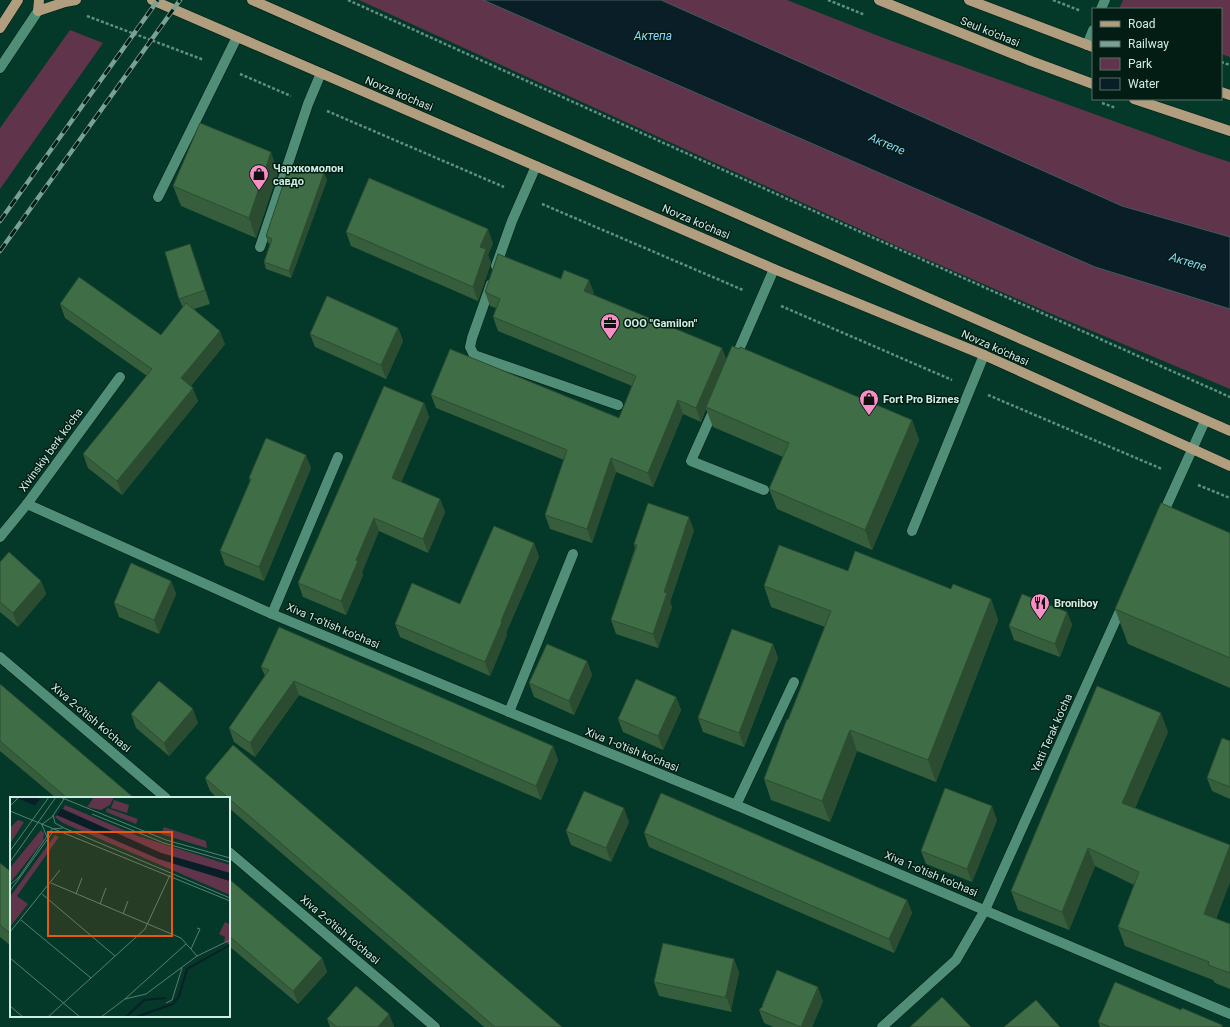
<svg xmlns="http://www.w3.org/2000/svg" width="1230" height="1027" font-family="Roboto,sans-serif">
	<rect width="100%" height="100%" fill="#043829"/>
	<g fill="#60344b">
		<polygon points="359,0 483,0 1095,267 1230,309 1230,389 1054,315 899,247"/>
		<polygon points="661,0 787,0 889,40 1202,153 1230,162 1230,237 1122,206"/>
		<polygon points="1123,0 1230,0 1230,57 1221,54 1221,9 1119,9"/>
		<polygon points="70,30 103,43 0,189 0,128"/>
	</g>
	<polygon fill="#091e27" stroke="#445c5f" points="483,0 661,0 1122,206 1230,237 1230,309 1095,267"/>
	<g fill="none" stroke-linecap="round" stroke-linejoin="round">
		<defs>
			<g id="minor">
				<polyline points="1101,9 1105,0"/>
				<polyline points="1087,45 1093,30"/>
				<polyline points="0,68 38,11"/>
				<polyline points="158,197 237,37"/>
				<polyline points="260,247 308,104 321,73"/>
				<polyline points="496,266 512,221 536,166"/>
				<polyline points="491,284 472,338 470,347 474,355 618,405"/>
				<polyline points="735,359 774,269"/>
				<polyline points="715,407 691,461 764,490"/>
				<polyline points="27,504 272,614 509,712 736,805 1230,1014"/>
				<polyline points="1161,518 1205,421"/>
				<polyline points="912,531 984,355"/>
				<polyline points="0,537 27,504 120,377"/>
				<polyline points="272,614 338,457"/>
				<polyline points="0,657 166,798"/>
				<polyline points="509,712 573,554"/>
				<polyline points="736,805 794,682"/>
				<polyline points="229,852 435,1027"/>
				<polyline points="882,1027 956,960 985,910 1123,604"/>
			</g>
			<g id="major">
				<polyline points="39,0 38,11 65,2 76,0"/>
				<polyline points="152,0 774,269 984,355 1230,466"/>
				<polyline points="252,0 1230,431"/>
				<polyline points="879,0 1031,61 1093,84"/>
				<polyline points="969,0 1093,47"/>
				<polyline points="0,28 18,0"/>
				<polyline points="1221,92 1230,95"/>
				<polyline points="1134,99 1230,131"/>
			</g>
		</defs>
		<use href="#minor" stroke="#001d13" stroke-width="11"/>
		<use href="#major" stroke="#001d13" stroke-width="11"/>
		<g stroke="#648e80" stroke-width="2.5" stroke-dasharray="3 2" stroke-linecap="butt">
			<polyline points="348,0 847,226 1230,397"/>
			<polyline points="828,0 865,15"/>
			<polyline points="1053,0 1081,11"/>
			<polyline points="87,16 204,60"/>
			<polyline points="1221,62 1230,65"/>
			<polyline points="240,74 291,96"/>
			<polyline points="1102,103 1116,108"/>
			<polyline points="327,111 504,187"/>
			<polyline points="542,204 743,290"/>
			<polyline points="781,306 952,380"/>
			<polyline points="988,395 1162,469"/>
			<polyline points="1198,485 1230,498"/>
		</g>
		<use href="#minor" stroke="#518e77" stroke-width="10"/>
		<use href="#major" stroke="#b19e7f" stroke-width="10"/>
		<defs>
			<g id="rail">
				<polyline points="0,221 158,0"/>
				<polyline points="0,251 180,0"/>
			</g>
		</defs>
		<use href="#rail" stroke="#7aa294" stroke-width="4.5"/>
		<use href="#rail" stroke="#031c14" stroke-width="3" stroke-dasharray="9" stroke-linecap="butt"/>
	</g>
	<g fill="#365e3c">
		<polygon points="278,172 256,238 181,206 173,186"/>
		<polygon points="324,173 327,180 291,278 266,269 264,262 270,244 268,243 266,236 296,174"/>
		<polygon points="346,232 493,243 488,255 491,263 478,301 351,246"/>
		<polygon points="195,258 210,304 194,309 225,344 191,386 198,401 122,495 88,468 83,454 147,376 65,318 60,304 161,335 183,308 179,299"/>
		<polygon points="485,292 594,293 593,295 726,359 912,420 919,440 872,550 777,509 769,489 783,457 713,427 706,409 701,422 683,414 653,487 616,472 592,543 550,529 545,515 564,460 436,408 431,395 619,418 632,386 498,331 493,317 496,308 490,306"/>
		<polygon points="398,328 403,341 386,379 315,347 310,334"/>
		<polygon points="424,403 429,417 401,482 440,499 445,512 428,553 379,531 362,572 363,575 346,615 303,597 298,583"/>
		<polygon points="311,468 264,581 225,565 220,551 250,482 249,478"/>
		<polygon points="694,530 670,602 672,607 658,648 616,634 611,620 635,548 634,544"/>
		<polygon points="1230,533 1230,688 1128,644 1115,609"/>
		<polygon points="534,543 539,557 506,633 507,635 490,676 400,637 395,624 460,604"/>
		<polygon points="0,562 41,581 46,594 18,627 0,612"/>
		<polygon points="848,571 951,589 991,599 998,620 936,782 857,751 830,822 771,800 764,779 825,627 771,607 764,586"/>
		<polygon points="171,581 176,594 159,634 119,617 114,603"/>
		<polygon points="1067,612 1072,625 1060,657 1014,640 1009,626"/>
		<polygon points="773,644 778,658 744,747 703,732 698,718"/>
		<polygon points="587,661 592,675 574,715 534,697 529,683"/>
		<polygon points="261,667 553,746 558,760 541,800 299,695 255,757 234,742 229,728 265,676"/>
		<polygon points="0,684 134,798 56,798 0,751"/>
		<polygon points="676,697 681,710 663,750 623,732 618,719"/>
		<polygon points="131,714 198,723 169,756 136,728"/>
		<polygon points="1168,732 1135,808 1230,845 1230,882 1216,919 1230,924 1230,989 1215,983 1213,980 1125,946 1118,927 1134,885 1095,866 1069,930 1018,910 1011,891"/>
		<polygon points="1230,741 1230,799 1212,791 1207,778"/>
		<polygon points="205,778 562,1027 484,1027 229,808 229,798 217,798 210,791"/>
		<polygon points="997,820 972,882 926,864 921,851"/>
		<polygon points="629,822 611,862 571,845 566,831"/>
		<polygon points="644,833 907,900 912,913 894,953 649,847"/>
		<polygon points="0,863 11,872 11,946 0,937"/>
		<polygon points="229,879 322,958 327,972 298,1004 229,946"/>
		<polygon points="734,959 739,973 731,1009 732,1012 659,996 654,982"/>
		<polygon points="823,1001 812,1027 773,1027 764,1023 759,1010 762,1007 762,1006"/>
		<polygon points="1181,1010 1223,1027 1100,1027 1098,1022"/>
		<polygon points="389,1014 394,1027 330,1027 327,1019"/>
	</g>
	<g fill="#2c4c31">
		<polygon points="271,152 278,172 256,238 249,218"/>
		<polygon points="324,173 327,180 291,278 289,271"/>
		<polygon points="488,229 493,243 488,255 491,263 478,301 473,287 480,247"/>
		<polygon points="190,244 195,258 210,304 205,290"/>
		<polygon points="589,280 594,293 589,305 584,291"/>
		<polygon points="398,328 403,341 386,379 381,365"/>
		<polygon points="220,331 225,344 186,392 181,378"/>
		<polygon points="722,348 727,361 706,407 706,409 701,422 696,408"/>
		<polygon points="193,388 198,401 122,495 117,481"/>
		<polygon points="678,400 683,414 653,487 648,473"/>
		<polygon points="424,403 429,417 397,492 392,478"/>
		<polygon points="912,420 919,440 872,550 865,530"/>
		<polygon points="306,455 311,468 264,581 259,567"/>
		<polygon points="611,458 616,472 592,543 587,529"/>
		<polygon points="440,499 445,512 428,553 423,539"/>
		<polygon points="689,517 694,530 670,602 672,607 658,648 653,634 664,592"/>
		<polygon points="374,518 379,531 362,572 363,575 346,615 341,601 356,560"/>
		<polygon points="534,543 539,557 506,633 507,635 490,676 485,662 501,621"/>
		<polygon points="41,581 46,594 18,627 13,613"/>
		<polygon points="171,581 176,594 159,634 154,620"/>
		<polygon points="991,599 998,620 936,782 928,760"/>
		<polygon points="1067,612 1072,625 1060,657 1055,644"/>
		<polygon points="773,644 778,658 744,747 739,733"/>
		<polygon points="587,661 592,675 574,715 569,701"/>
		<polygon points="294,681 299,695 255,757 250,743"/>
		<polygon points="676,697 681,710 663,750 658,736"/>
		<polygon points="193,709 198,723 169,756 164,743"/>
		<polygon points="1161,713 1168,732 1129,822 1122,803"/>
		<polygon points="850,730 857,751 830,822 822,801"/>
		<polygon points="553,746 558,760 541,800 536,786"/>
		<polygon points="992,806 997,820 972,882 967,869"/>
		<polygon points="624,808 629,822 611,862 606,848"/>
		<polygon points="1230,846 1230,882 1210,933 1204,914"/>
		<polygon points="1088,848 1095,866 1069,930 1062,912"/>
		<polygon points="907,900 912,913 894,953 889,939"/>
		<polygon points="322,958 327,972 298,1004 293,991"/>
		<polygon points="734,959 739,973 731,1010 726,996"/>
		<polygon points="818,987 823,1001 812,1027 801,1027"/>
		<polygon points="389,1014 394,1027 378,1027"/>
	</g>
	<g fill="#3f6d46" stroke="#2c4c31">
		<polygon points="200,123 271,152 249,218 173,186"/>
		<polygon points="300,164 324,173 289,271 264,262 272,239 266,236 288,170 296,174"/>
		<polygon points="369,178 488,229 480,247 486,249 473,287 346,232"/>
		<polygon points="190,244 205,290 179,299 165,252"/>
		<polygon points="498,254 561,279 564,270 589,280 584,291 722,348 696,408 678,400 648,473 611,458 587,529 545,515 567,450 431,395 450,349 619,418 636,376 493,317 500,299 485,292"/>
		<polygon points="79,277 161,335 186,303 220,331 181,378 193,388 117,481 83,454 152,369 60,304"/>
		<polygon points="327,296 398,328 381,365 310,334"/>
		<polygon points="732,346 739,349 740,347 912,420 865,530 769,489 789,443 706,407"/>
		<polygon points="384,386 424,403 392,478 440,499 423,539 374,518 356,560 358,561 341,601 298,583"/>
		<polygon points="266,438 306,455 259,567 220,551 251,479 249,478"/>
		<polygon points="648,503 689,517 664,592 667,593 653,634 611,620 637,545 634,544"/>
		<polygon points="1161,503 1230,533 1230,658 1115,609"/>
		<polygon points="494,526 534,543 501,621 502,622 485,662 395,624 412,583 460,604"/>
		<polygon points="779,545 848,571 855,551 951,589 953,584 991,599 928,760 850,730 822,801 764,779 787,719 788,720 831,611 764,586"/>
		<polygon points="9,552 41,581 13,613 0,602 0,562"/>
		<polygon points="131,563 171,581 154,620 114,603"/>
		<polygon points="1022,594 1067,612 1055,644 1009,626"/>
		<polygon points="279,627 553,746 536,786 294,681 250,743 229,728 269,670 261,667"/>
		<polygon points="732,629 773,644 739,733 698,718"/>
		<polygon points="547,644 587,661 569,701 529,683"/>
		<polygon points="636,679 676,697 658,736 618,719"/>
		<polygon points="159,681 193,709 164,743 131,714"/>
		<polygon points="0,684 134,798 67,798 0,741"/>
		<polygon points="1097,686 1161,713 1122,803 1230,845 1204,914 1230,924 1230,973 1208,965 1209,962 1118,927 1139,872 1088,848 1062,912 1011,891"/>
		<polygon points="1222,738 1230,741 1230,787 1207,778"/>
		<polygon points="233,745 562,1027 495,1027 205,778"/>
		<polygon points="945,788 992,806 967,869 921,851"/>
		<polygon points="584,791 624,808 606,848 566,831"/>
		<polygon points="661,793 907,900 889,939 644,833"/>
		<polygon points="0,863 11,872 11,934 0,925"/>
		<polygon points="229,879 322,958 293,991 229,936"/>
		<polygon points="663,943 734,959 726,996 725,995 727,998 654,982"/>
		<polygon points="777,970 818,987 801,1027 759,1010 763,1006 762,1006"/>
		<polygon points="1115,982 1181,1010 1182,1008 1222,1025 1222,1027 1110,1027 1098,1022"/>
		<polygon points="356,986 389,1014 378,1027 337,1027 327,1019"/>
		<polygon points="942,997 971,1027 910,1027"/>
		<polygon points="1036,1000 1060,1027 1004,1027"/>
	</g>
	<defs>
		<symbol id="shop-pin" viewBox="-11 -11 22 30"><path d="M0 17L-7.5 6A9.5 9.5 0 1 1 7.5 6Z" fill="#fa8fc8" stroke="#031c14"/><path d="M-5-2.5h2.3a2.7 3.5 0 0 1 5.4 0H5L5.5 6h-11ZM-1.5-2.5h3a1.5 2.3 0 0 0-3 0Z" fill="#111"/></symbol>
		<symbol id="office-pin" viewBox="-11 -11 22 30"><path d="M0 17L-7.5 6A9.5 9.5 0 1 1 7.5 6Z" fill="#fa8fc8" stroke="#031c14"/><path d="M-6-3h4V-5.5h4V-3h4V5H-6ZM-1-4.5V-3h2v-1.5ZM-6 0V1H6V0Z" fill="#111"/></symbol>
		<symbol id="restaurant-pin" viewBox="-11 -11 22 30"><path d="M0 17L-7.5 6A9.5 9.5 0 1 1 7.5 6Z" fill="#fa8fc8" stroke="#031c14"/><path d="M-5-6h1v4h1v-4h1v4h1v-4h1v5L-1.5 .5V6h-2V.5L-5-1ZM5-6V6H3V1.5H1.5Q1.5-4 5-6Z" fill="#111"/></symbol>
	</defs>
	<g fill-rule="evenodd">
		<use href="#shop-pin" x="248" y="163" width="22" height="30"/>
		<use href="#office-pin" x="599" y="312" width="22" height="30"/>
		<use href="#shop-pin" x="858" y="388" width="22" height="30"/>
		<use href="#restaurant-pin" x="1029" y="592" width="22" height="30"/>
	</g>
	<g text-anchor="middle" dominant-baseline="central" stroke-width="3" stroke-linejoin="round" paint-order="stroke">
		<g font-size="11" fill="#cfeee1" stroke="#031c14">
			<text transform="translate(990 32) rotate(22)">Seul ko'chasi</text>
			<text transform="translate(399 94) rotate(23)">Novza ko'chasi</text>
			<text transform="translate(696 222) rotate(23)">Novza ko'chasi</text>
			<text transform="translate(995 348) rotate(24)">Novza ko'chasi</text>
			<text transform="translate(51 450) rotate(-54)">Xivinskiy berk ko'cha</text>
			<text transform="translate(333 626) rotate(23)">Xiva 1-o'tish ko'chasi</text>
			<text transform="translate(91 718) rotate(40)">Xiva 2-o'tish ko'chasi</text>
			<text transform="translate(1052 733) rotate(-66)">Yetti Terak ko'cha</text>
			<text transform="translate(632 750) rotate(22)">Xiva 1-o'tish ko'chasi</text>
			<text transform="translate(931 874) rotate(23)">Xiva 1-o'tish ko'chasi</text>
			<text transform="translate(340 930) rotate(40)">Xiva 2-o'tish ko'chasi</text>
		</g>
		<g font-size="11" font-weight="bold" fill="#cfeee1" stroke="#031c14" text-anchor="start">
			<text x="273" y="168">Чархкомолон<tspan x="273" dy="13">савдо</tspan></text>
			<text x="624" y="323">ООО "Gamilon"</text>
			<text x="883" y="399">Fort Pro Biznes</text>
			<text x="1054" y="603">Broniboy</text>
		</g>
		<g font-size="12" font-style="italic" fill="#8bd6f8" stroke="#031c14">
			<text x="653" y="36">Актепа</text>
			<text transform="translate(887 144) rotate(23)">Актепе</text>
			<text transform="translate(1188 262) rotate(17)">Актепе</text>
		</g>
	</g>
	<g transform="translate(10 797)">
		<rect width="220" height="220" fill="#043829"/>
		<path d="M84,0H104L100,8L91,13L77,10ZM104,3L119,8L117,16L101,11ZM55,8L128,39L220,68V76L151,56L53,12ZM97,11L128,22L126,27L96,15ZM47,18L149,62L220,84V98L53,26L45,20ZM8,23L14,25L0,47V31ZM154,30L196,44L197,51L151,37ZM31,33L34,36L33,44L0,86V71ZM45,38L49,40L7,99L18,107L0,130V100ZM215,125L220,127V148L214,144L215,140L209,137Z" fill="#60344b"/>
		<path d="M5,0H25L151,56L220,76V84L149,62Z" fill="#091e27"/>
		<path d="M31,1L52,10L46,19L24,10Z" fill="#043829"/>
		<path fill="none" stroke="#091e27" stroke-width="2" d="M116,220L134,203L156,201M126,220L163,207L169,199L177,172L220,148"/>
		<path fill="none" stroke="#558173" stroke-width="1" d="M50,0L156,43L220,61M0,9L9,0M0,14L220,104M82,17L154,46L220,65M43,18L45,26L54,31L220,101M31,28L42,20L54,2M32,28L37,40M0,54L39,0M0,65L46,0M41,86L171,141L187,159M0,88L9,80L42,32L53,31M0,94L42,36M32,97L105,159M66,97L72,81M90,107L96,91M113,117L118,104M11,123L81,181M0,135L50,73M181,152L190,132L187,131M0,161L70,220M115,202L136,197L187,159L220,143M156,206L162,203L172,171M0,209L13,220M38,220L135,132L160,78M91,220L115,202L176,147"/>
		<path fill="#e8590c" fill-opacity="0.15" stroke="#e8590c" stroke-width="2" d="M38,35H162V139H38Z"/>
		<rect width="220" height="220" fill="none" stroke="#cfeee1" stroke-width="2"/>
	</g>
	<rect x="1092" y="8" width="130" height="92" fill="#031c14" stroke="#557066"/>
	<rect x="1100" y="21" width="20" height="6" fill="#b19e7f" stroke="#557066"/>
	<text x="1128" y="28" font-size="12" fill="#cfeee1">Road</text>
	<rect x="1100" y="41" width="20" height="6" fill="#7aa294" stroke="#557066"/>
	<text x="1128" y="48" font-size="12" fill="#cfeee1">Railway</text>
	<rect x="1100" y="58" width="20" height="12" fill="#60344b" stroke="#557066"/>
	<text x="1128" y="68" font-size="12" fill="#cfeee1">Park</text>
	<rect x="1100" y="78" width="20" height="12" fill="#091e27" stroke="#557066"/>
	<text x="1128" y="88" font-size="12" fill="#cfeee1">Water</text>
</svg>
